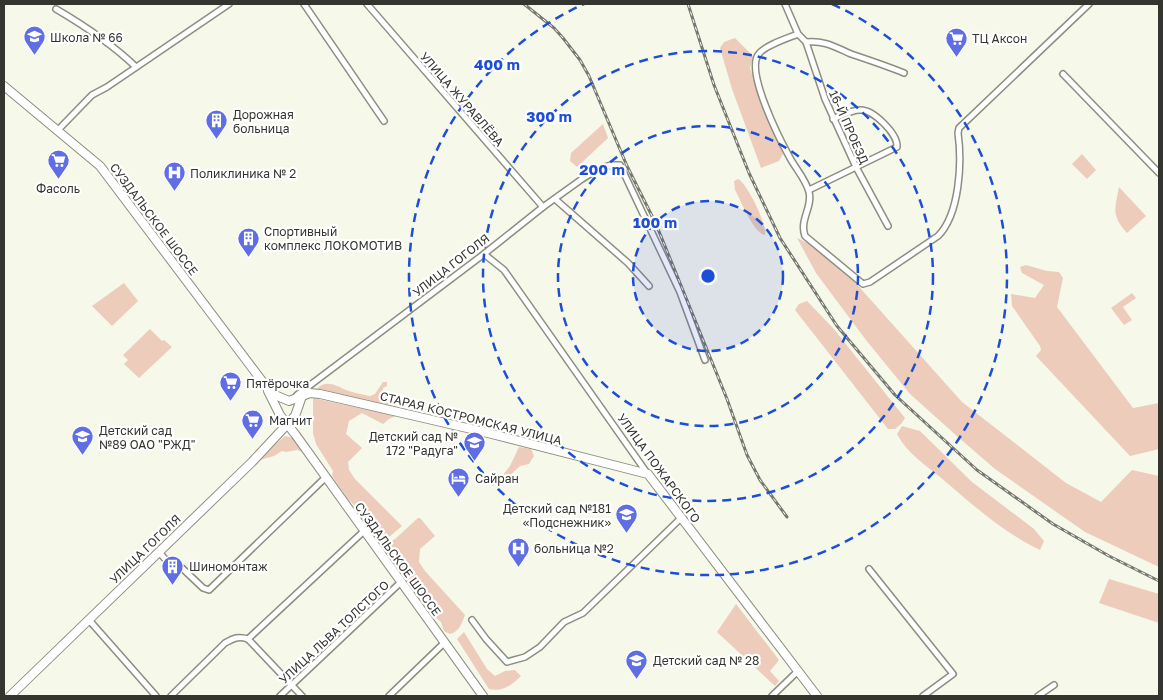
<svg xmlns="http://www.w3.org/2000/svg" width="1163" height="700" font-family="'Golos Text',sans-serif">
	<rect width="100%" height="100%" fill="#f6f8ea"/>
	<g fill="#edccbb">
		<polygon points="735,38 753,56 750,68 767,117 783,154 779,161 761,168 732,89 720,48 724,42"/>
		<polygon points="603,124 608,138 577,167 570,161 571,153"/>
		<polygon points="1082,154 1096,170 1087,179 1072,164"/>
		<path d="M738,179C747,183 768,226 765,235C754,234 741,201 735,190L734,181Z"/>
		<path d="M1119,187L1146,216L1127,233C1111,215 1115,209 1119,187Z"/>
		<polygon points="797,238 828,252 962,402 1066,483 1101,502 1132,470 1159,476 1159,567 1085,532 995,469 958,437 910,394 866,340 816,273"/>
		<polygon points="1026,265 1047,271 1059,272 1063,278 1057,307 1133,408 1159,403 1159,449 1130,456 1036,356 1041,350 1040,346 1012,306 1011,294 1035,298 1044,285 1022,273 1020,267"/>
		<polygon points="124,283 138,301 112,326 92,306"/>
		<polygon points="1132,293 1136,298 1123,307 1132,320 1124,325 1111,308"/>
		<polygon points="807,301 833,328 905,418 901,424 895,429 888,429 795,310 799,304"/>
		<polygon points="150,329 162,341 164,340 172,347 139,378 124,364 128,360 123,355"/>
		<path d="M383,382H387V386L383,388L382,396L383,399L395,403V409L317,389C325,379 337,386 346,390C354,393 362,394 370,396L375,394Z"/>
		<polygon points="313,398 396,416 389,419 383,424 362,413 349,421 346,434 362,448 348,462 349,470 355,479 402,526 389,537 378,542 362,520 356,507 348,499 332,476 333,471 316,444 313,433"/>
		<path d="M902,426L920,431L972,482L1034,529L1044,541L1040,550C1002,532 972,504 940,477C924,464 907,453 897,434Z"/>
		<polygon points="285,436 294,438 306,453 297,450 286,452 282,451 274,456 256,461"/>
		<polygon points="519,447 531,449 534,456 529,464 520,466 498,486 495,485 510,466"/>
		<path d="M418,518H420L435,536L420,549L419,562L425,571L465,615C462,623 459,632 450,634L444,631L441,622L432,614L382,547L395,539Z"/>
		<polygon points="1109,579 1159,594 1159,623 1099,603"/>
		<polygon points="736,604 779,660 770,671 779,681 775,686 717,632"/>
		<path d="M464,632L487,669L495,676L505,671L515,670L521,676C512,685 503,692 489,689L457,639Z"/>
	</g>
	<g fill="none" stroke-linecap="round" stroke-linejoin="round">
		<defs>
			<g id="street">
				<polyline points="304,4 384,121"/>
				<polyline points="367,4 543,207"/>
				<polyline points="785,4 798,34 806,42 825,99 856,167 888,226"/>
				<path d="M56,9C85,26 112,44 136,67"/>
				<path d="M798,34C788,38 763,46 758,55C746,73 780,140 790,158C796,169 806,180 809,192C813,207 799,220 805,236L863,284L870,282L938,236C960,214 962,162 958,133L959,128L1089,4"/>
				<path d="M806,42C824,40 835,47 851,54C869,60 887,66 904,73"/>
				<polyline points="1063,74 1159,173"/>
				<polyline points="57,131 92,95 107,87 229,4"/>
				<path d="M809,190L897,147C898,134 873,109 860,110C851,110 841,116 833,119"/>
				<polyline points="555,199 628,263 649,286"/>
				<polyline points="484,254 504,270 647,473"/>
				<polyline points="297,395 484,254 543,207 582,179 598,169 611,165 620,165 680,292 705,360"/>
				<polyline points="159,552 171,566 182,568 203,588 209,590 326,477"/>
				<polyline points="869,569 953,674 923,696"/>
				<polyline points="89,620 156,696"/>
				<polyline points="472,620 486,639 507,662 525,657 540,647 564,622 583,613 681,518"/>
				<polyline points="248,639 364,531"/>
				<polyline points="248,639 302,696"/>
				<path d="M171,696L225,643C234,638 238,636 248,639"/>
				<polyline points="280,696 401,582"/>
				<polyline points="389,696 444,643"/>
				<polyline points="772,696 798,671"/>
				<polyline points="1038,696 1054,685"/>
			</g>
			<g id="secondary">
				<polyline points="4,86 100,166 265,385 275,395 289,401 310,393 320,394 480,431 648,474 817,696"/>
				<polyline points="268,391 280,415 295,434 483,696"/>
				<polyline points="294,419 302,396"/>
				<polyline points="10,696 252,462 294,417"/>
			</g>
		</defs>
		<use href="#street" stroke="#8c8e81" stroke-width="8"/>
		<use href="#secondary" stroke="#8c8e81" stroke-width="10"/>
		<use href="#street" stroke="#fff" stroke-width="5"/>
		<use href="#secondary" stroke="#fff" stroke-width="8"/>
		<defs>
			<g id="rail">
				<polyline points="524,4 554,28 563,38 580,60 589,76 627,166 656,224 680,283 727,399 747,455 760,480 787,517"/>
				<polyline points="688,4 714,85 749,173 780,238 837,326 895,395 977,470 1053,524 1109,556 1159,581"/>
			</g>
		</defs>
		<use href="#rail" stroke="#76786f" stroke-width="3"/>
		<use href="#rail" stroke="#fff" stroke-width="1" stroke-dasharray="4" stroke-linecap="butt"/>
	</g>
	<circle cx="708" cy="276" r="75" fill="#1d4ed8" fill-opacity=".12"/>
	<g fill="none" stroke="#1d4ed8" stroke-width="2.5" stroke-dasharray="9 6">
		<circle cx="708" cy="276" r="75"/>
		<circle cx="708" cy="276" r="150"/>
		<circle cx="708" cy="276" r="225"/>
		<path d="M832 4A299 299 0 1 1 584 4"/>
	</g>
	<defs>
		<symbol id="school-pin" viewBox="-11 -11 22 30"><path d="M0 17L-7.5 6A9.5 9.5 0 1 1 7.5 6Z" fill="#606ee6" stroke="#fff"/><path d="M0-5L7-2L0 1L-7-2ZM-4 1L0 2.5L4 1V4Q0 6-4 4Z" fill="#fff"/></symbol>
		<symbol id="supermarket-pin" viewBox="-11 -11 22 30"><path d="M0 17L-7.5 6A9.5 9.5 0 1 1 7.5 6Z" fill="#606ee6" stroke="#fff"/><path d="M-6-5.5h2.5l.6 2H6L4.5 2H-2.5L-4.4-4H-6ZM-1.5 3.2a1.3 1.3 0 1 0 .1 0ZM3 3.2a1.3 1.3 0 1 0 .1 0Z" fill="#fff"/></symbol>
		<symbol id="building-pin" viewBox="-11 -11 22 30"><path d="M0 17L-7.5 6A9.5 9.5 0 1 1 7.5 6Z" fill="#606ee6" stroke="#fff"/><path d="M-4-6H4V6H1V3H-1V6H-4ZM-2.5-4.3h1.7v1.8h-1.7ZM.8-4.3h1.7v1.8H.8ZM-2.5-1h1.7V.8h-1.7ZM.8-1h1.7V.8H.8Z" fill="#fff"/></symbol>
		<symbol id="hospital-pin" viewBox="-11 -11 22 30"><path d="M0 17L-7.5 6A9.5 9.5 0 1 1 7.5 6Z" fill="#606ee6" stroke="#fff"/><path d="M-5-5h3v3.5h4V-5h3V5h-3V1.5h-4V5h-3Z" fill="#fff"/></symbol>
		<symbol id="hotel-pin" viewBox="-11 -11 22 30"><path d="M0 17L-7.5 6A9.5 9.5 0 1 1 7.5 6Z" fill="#606ee6" stroke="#fff"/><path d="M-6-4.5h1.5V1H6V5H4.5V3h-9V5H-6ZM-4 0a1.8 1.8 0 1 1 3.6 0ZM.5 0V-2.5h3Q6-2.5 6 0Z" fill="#fff"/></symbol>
	</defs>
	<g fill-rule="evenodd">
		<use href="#school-pin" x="22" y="24" width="25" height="34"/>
		<use href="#supermarket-pin" x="944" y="26" width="25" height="34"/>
		<use href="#building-pin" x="204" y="108" width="25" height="34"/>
		<use href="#supermarket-pin" x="46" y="148" width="25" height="34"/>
		<use href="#hospital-pin" x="162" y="160" width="25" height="34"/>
		<use href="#building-pin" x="236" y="226" width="25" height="34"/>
		<use href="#supermarket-pin" x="218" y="370" width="25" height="34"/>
		<use href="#supermarket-pin" x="240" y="408" width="25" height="34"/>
		<use href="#school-pin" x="70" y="424" width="25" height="34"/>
		<use href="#school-pin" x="462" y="430" width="25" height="34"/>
		<use href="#hotel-pin" x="446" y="466" width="25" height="34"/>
		<use href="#school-pin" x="614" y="502" width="25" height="34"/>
		<use href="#hospital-pin" x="506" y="536" width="25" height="34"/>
		<use href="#building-pin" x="160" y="554" width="25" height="34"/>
		<use href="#school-pin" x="624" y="648" width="25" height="34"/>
	</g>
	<g text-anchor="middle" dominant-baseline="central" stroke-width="4.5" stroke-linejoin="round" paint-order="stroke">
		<g font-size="12" fill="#34352f" stroke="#fff" text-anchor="start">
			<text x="50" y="37">Школа № 66</text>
			<text x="972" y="38">ТЦ Аксон</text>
			<text x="233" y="114">Дорожная<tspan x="233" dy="14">больница</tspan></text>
			<text x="190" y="173">Поликлиника № 2</text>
			<text x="58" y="188" text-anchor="middle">Фасоль</text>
			<text x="264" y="231">Спортивный<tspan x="264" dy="14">комплекс ЛОКОМОТИВ</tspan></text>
			<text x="246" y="383">Пятёрочка</text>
			<text x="269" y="420">Магнит</text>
			<text x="99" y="430">Детский сад<tspan x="99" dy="14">№89 ОАО "РЖД"</tspan></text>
			<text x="458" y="436" text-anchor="end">Детский сад №<tspan x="458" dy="14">172 "Радуга"</tspan></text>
			<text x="475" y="478">Сайран</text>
			<text x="611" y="508" text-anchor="end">Детский сад №181<tspan x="611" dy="14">«Подснежник»</tspan></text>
			<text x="534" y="548">больница №2</text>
			<text x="189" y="566">Шиномонтаж</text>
			<text x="653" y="660">Детский сад № 28</text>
		</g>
		<g font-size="12" fill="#34352f" stroke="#fff">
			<text transform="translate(462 99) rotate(49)">УЛИЦА ЖУРАВЛЁВА</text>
			<text transform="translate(849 127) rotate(66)">16-Й ПРОЕЗД</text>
			<text transform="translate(154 219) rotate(53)">СУЗДАЛЬСКОЕ ШОССЕ</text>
			<text transform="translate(451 265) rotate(-38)">УЛИЦА ГОГОЛЯ</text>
			<text transform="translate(471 418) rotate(14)">СТАРАЯ КОСТРОМСКАЯ УЛИЦА</text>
			<text transform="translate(659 468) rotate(54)">УЛИЦА ПОЖАРСКОГО</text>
			<text transform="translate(145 549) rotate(-44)">УЛИЦА ГОГОЛЯ</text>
			<text transform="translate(398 559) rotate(54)">СУЗДАЛЬСКОЕ ШОССЕ</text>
			<text transform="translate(334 632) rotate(-43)">УЛИЦА ЛЬВА ТОЛСТОГО</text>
		</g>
	</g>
	<circle cx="708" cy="276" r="8" fill="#1d4ed8" stroke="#fff" stroke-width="2.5"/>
	<g font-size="15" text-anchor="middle" font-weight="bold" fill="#1d4ed8" stroke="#fff" stroke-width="4.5" stroke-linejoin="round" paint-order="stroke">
		<text x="497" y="70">400 m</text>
		<text x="549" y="122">300 m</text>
		<text x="602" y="175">200 m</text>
		<text x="655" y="228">100 m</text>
	</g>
	<rect width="1163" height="700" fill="none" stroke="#34352f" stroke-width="10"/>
</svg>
